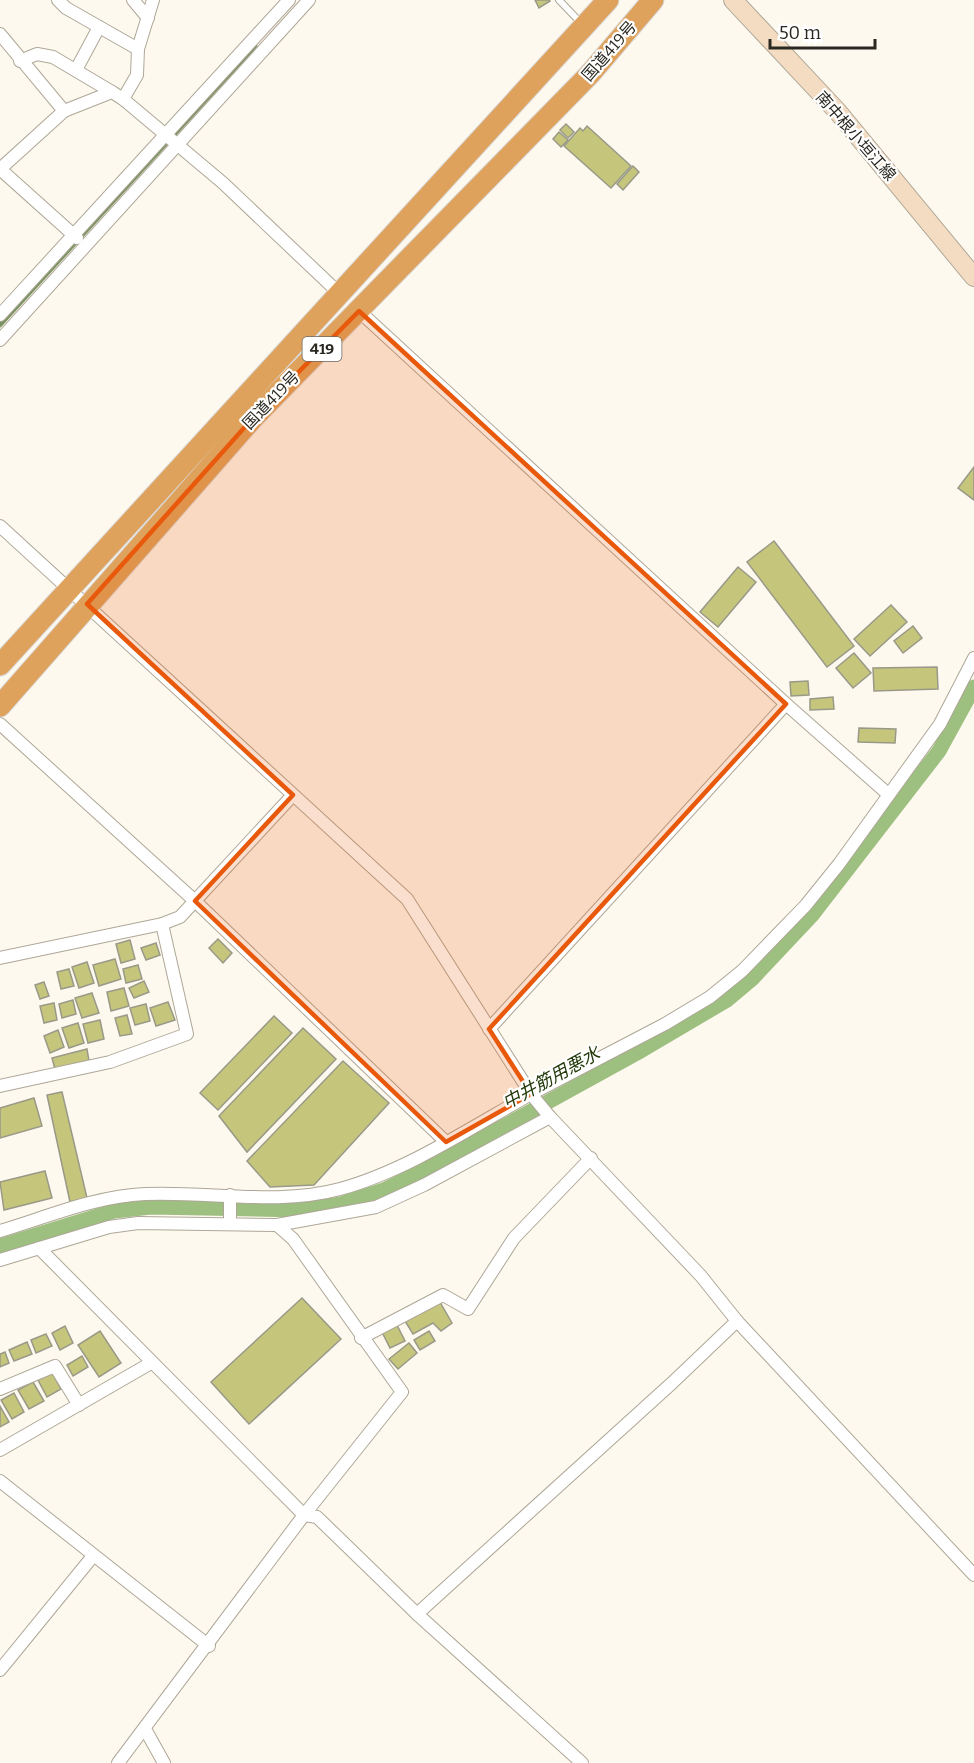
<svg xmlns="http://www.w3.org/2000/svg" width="974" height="1763" font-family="Bitter,'Noto Sans JP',serif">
	<rect width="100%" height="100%" fill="#fef9ef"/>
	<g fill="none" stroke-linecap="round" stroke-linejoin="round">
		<polyline stroke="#7b9263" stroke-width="4.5" points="0,325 255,46"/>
		<polyline stroke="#9dbf7f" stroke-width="15" points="0,1246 114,1211 151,1207 302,1210 341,1204 384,1190 424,1170 637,1053 727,1000 752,979 813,914 939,751 974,687"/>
	</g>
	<g fill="#c5c67c" stroke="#998" stroke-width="1.5">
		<polygon points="535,0 549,0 550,1 539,8"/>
		<polygon points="566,124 574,132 568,138 560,130"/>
		<polygon points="587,126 631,166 611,188 564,146 580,128 583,131"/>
		<polygon points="559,132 568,140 561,147 553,139"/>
		<polygon points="633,166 639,172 623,190 617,184"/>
		<polygon points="974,467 974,500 958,488"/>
		<polygon points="774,541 854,646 827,667 747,562"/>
		<polygon points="738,567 756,582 718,627 700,612"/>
		<polygon points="891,605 907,622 870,656 854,639"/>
		<polygon points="913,626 922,638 903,653 894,641"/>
		<polygon points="854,653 871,673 853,688 836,668"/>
		<polygon points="937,667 938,689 874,691 873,668"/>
		<polygon points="808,681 809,695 791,696 790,682"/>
		<polygon points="833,697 834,709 810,710 810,699"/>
		<polygon points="859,728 896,729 895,743 858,742"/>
		<polygon points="218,939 232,953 223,963 209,948"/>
		<polygon points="130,940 135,959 121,963 116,944"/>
		<polygon points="156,943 160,955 146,960 141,948"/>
		<polygon points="115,959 121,979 99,986 93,965"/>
		<polygon points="87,962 94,983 79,988 72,967"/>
		<polygon points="138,965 142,979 126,983 123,969"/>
		<polygon points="69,969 74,986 61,989 57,972"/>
		<polygon points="144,981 149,992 134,998 129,988"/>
		<polygon points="44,982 49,996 40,999 35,985"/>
		<polygon points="124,988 129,1006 111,1011 107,992"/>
		<polygon points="92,993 99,1013 82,1018 75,998"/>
		<polygon points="73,1000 76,1014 62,1018 59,1004"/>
		<polygon points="168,1002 175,1020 156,1026 150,1008"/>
		<polygon points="54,1003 57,1020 44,1023 40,1006"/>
		<polygon points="146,1004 150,1021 135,1025 130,1008"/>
		<polygon points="127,1015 132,1034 120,1036 115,1018"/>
		<polygon points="274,1016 292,1033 218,1110 200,1093"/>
		<polygon points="100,1020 104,1039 88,1043 83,1024"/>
		<polygon points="78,1023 84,1043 69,1048 62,1028"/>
		<polygon points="303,1028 336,1059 247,1152 219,1116"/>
		<polygon points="58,1030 64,1047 50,1053 44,1036"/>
		<polygon points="87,1049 89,1061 55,1069 52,1058"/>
		<polygon points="343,1061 389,1103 314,1185 270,1187 247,1161"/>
		<polygon points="62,1092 87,1198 70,1202 47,1095"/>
		<polygon points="34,1098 42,1126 0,1138 0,1108"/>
		<polygon points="45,1171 52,1198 4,1210 0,1182"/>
		<polygon points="302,1298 341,1339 249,1424 211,1382"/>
		<polygon points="440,1302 452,1323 441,1331 433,1323 413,1334 405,1321"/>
		<polygon points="397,1325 405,1341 390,1348 382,1332"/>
		<polygon points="65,1326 73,1343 60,1350 52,1333"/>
		<polygon points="100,1331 121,1363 99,1377 78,1345"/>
		<polygon points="429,1331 435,1341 420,1350 414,1340"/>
		<polygon points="46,1334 52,1346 36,1353 31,1340"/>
		<polygon points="27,1342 32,1354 14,1361 9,1350"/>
		<polygon points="409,1343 417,1353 398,1369 389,1359"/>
		<polygon points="5,1352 9,1363 0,1367 0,1354"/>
		<polygon points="82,1356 88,1367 73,1376 67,1365"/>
		<polygon points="52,1373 61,1389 47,1397 38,1380"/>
		<polygon points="33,1382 44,1401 29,1409 18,1390"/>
		<polygon points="14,1393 24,1412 12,1419 1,1400"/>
		<polygon points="0,1406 9,1422 0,1427"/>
	</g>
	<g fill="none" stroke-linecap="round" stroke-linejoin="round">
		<defs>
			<polyline id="service" points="559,0 581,23"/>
			<g id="minor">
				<polyline points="58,0 66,8 138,49 153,0"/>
				<polyline points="133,0 148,18"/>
				<polyline points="0,34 64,111 0,169 77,238"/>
				<polyline points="20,61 37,54 53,57 112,92"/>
				<polyline points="76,70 99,27"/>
				<polyline points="123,99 137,75 138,49"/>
				<polyline points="64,111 112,92 123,99 223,183 341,295"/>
				<polyline points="359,311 786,704"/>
				<polyline points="0,315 289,0"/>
				<polyline points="0,340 309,0"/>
				<path d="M0,526L407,899L531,1094C472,1127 406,1171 340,1189C277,1206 209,1191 145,1194C96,1196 47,1217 0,1231"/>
				<polyline points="974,658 940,724 839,864 806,905 742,971 710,997 665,1024 531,1094 550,1117 701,1276 737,1321 974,1575"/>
				<polyline points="0,724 195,901 446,1142"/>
				<polyline points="0,958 162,924 180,917 293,795"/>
				<polyline points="489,1029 786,704 888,794"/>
				<polyline points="0,1086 110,1062 187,1034 162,924"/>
				<polyline points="230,1195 230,1224"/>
				<polyline points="277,1225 376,1207 424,1185 550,1117"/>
				<polyline points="39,1248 304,1515 317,1517 417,1614 582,1763"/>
				<polyline points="0,1260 109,1227 138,1223 277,1225 293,1239 402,1392 304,1515 118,1763"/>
				<polyline points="361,1338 443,1295 468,1309 514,1238 591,1158"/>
				<polyline points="0,1389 55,1366 79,1405"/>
				<polyline points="0,1450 151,1363"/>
				<polyline points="0,1481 209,1646"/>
				<polyline points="417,1614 672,1383 737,1321"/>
				<polyline points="0,1670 93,1556"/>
				<polyline points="145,1729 164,1763"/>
			</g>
			<polyline id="secondary" points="733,0 838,112 974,277"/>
			<g id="trunk">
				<polyline points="0,665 608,0"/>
				<polyline points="0,706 252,419 590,74 653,0"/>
			</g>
		</defs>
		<use href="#service" stroke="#aea797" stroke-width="8"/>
		<use href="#minor" stroke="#aea797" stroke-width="14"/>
		<use href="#secondary" stroke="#aea797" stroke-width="20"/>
		<use href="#trunk" stroke="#d9d8d7" stroke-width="23"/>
		<use href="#service" stroke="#fff" stroke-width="6"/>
		<use href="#minor" stroke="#fff" stroke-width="12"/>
		<use href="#secondary" stroke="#f3dcc2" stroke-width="18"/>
		<use href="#trunk" stroke="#dfa25c" stroke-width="21"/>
	</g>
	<path fill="#e8590c" fill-opacity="0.2" stroke="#e8590c" stroke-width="4.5" stroke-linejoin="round" d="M359,311L786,704L489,1029L531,1094L446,1142L195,901L293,795L87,604L252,419Z"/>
	<g text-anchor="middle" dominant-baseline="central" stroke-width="4.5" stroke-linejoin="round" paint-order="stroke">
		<rect fill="#fff" stroke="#6b6864" stroke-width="1.5" x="302.5" y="337" width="39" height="24" rx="4.5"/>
		<g font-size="15" font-weight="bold" fill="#2b2821">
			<text x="322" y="349">419</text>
		</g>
		<g font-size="16" fill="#2b2821" stroke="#fff">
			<text transform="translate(609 51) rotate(-49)">国道419号</text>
			<text transform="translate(856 136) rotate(49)">南中根小垣江線</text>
			<text transform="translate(271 400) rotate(-46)">国道419号</text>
		</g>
		<g font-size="18" font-style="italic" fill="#243a0b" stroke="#fff">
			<text transform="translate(551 1078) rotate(-29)">中井筋用悪水</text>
		</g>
	</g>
	<path d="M770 39v9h105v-9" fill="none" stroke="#2b2821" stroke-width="3"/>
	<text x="779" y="39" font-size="18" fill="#2b2821" stroke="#ffffff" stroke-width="4.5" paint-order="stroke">50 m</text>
</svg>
